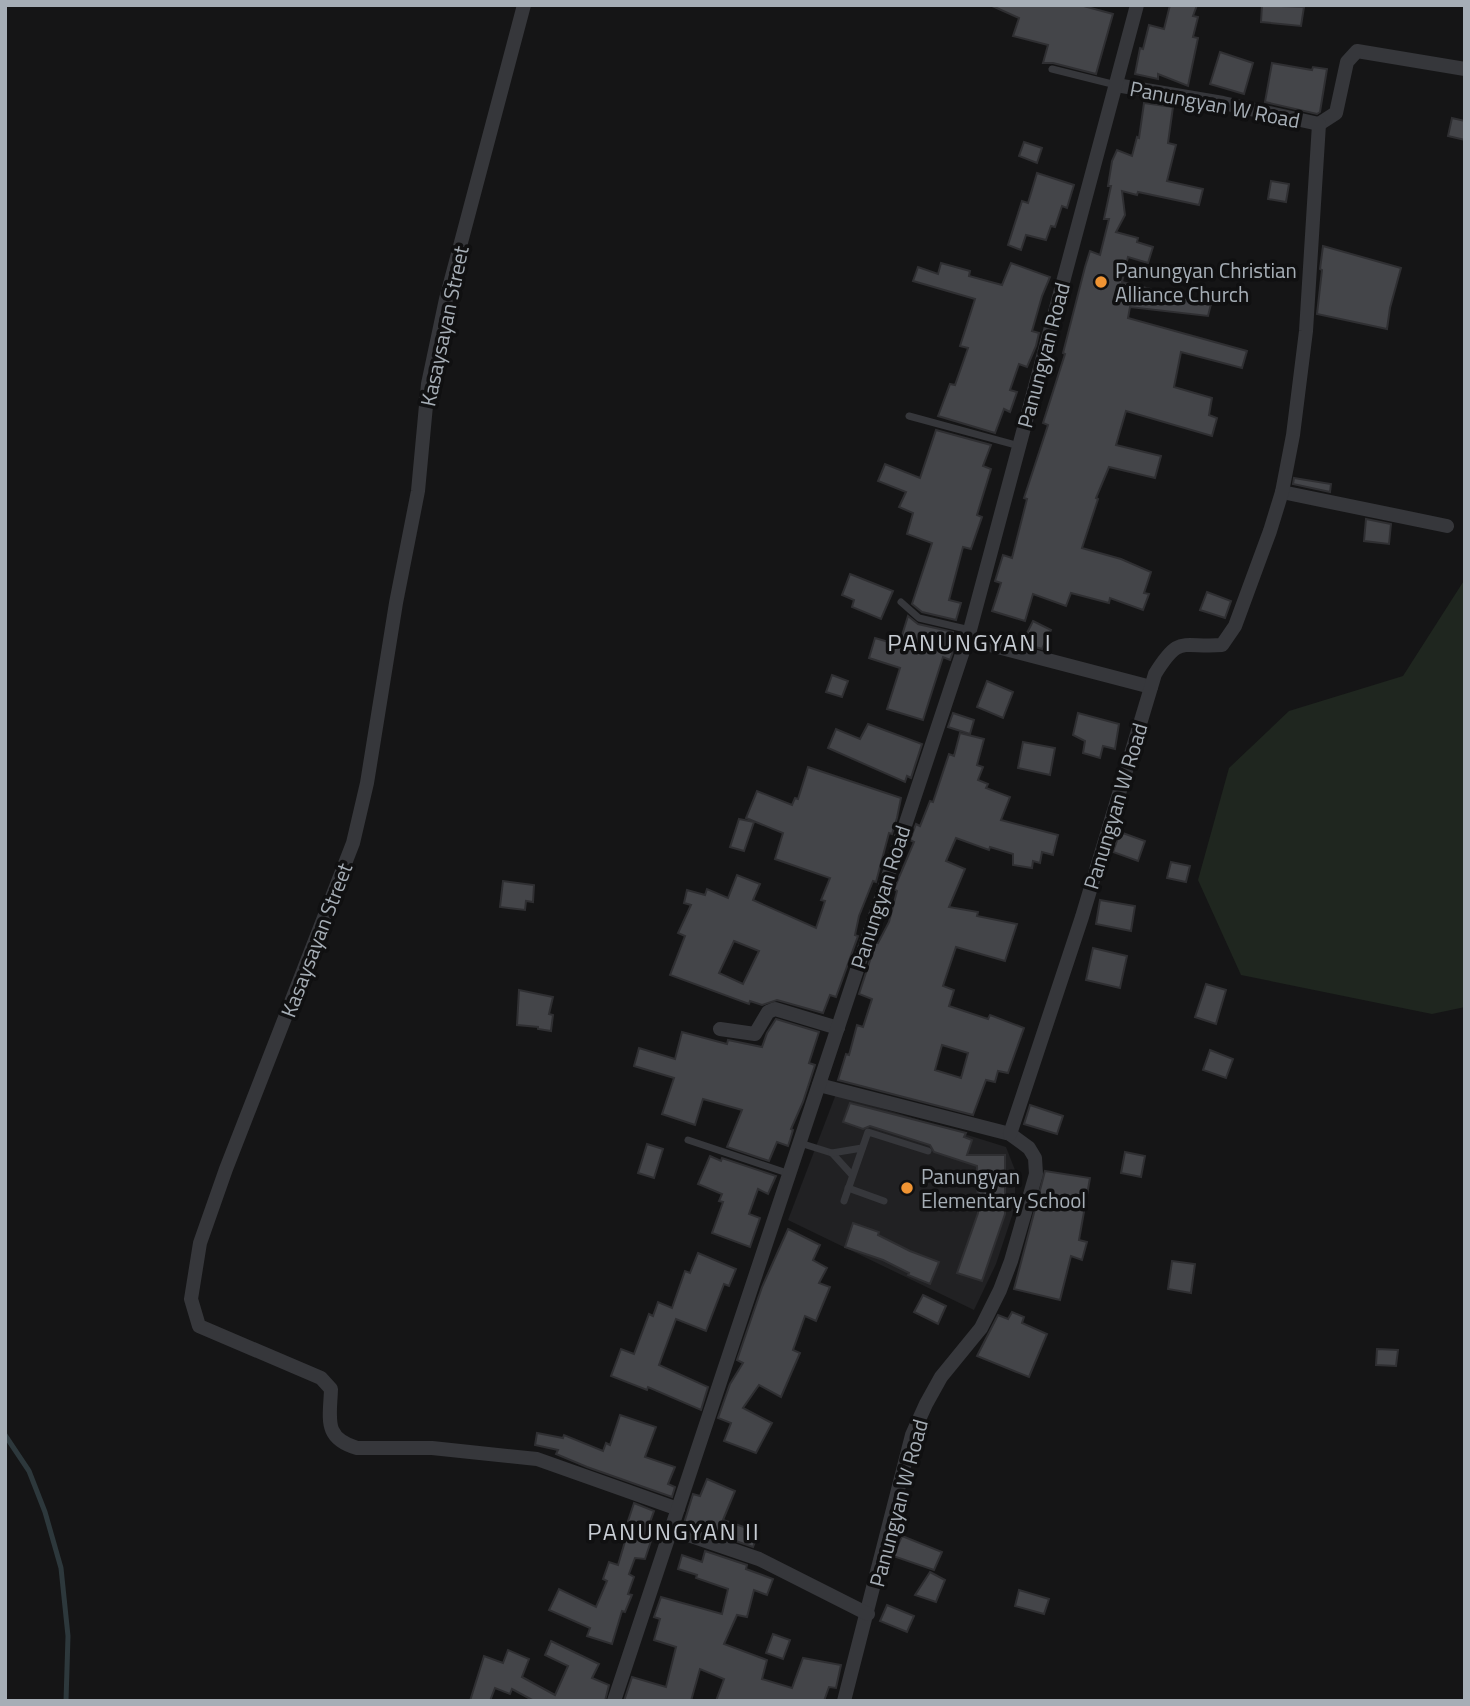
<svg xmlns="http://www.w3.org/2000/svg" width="1470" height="1706" font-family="'Titillium Web',sans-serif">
	<rect width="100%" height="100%" fill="#151516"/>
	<polygon fill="#212123" points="836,1094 1006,1147 1015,1170 1015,1207 996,1264 974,1310 788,1220"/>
	<polygon fill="#1f261f" points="1465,579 1465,1007 1432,1014 1241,975 1198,880 1229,768 1289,711 1403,676"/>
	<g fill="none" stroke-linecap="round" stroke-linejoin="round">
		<polyline stroke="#2d383c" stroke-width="5" points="5,1435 29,1471 45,1512 61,1568 68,1636 66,1701"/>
	</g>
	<g fill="#444549" stroke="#2f2f32" stroke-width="2" fill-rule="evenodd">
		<polygon points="990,5 1080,5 1113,14 1096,74 1053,63 1043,63 1048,45 1013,36 1019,18"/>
		<polygon points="1170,5 1197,5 1193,16 1198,17 1193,37 1198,38 1188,86 1158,74 1158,79 1135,74 1140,48 1143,49 1149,25 1164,29"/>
		<polygon points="1262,5 1304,7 1301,26 1261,22"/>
		<polygon points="1220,52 1253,63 1244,94 1210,84"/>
		<polygon points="1272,63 1312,70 1313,67 1327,69 1320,112 1317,114 1265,102"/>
		<polygon points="1144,103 1173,107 1168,143 1176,145 1167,181 1203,189 1199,205 1138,192 1137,195 1122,191 1125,215 1116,232 1138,238 1137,242 1153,247 1148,263 1128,257 1122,282 1211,304 1208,316 1130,307 1128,318 1247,351 1242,368 1181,352 1174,387 1212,398 1209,415 1217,418 1212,436 1126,411 1116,445 1161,456 1155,478 1109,467 1096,498 1098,499 1082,548 1121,559 1151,572 1144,593 1149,594 1143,610 1110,598 1109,603 1071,593 1066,606 1033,594 1025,621 992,611 1001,583 995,581 1003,555 1012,558 1027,499 1024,498 1048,425 1043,423 1065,354 1063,353 1085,267 1090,251 1100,255 1109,219 1104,219 1111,186 1108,186 1112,161 1117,150 1132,156 1137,137 1139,138"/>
		<polygon points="1452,118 1465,121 1465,140 1448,136"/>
		<polygon points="1024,142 1042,148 1037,163 1019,156"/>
		<polygon points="1037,173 1074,185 1067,208 1062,206 1055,227 1051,226 1046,240 1026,235 1021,250 1008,245 1022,201 1028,203"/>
		<polygon points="1271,181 1289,184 1286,202 1268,199"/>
		<polygon points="1323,246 1401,268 1390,308 1387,329 1317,314 1322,270 1320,269"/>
		<polygon points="941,263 970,271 969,276 1002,285 1011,263 1050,277 1042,296 1032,331 1039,333 1036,346 1027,367 1019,364 1010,390 1017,392 1010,412 1004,409 995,433 938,416 950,384 955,385 968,348 960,346 975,299 913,281 918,267 938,274"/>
		<polygon points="936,430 991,445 983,466 991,469 977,515 982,517 971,549 963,547 949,600 961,603 956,620 922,612 912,604 932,543 907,534 913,513 899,507 906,492 878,481 885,464 920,478"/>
		<polygon points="1294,478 1331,484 1330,492 1293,484"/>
		<polygon points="1366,519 1391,524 1389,544 1364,541"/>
		<polygon points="850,574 893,591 881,619 852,607 854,600 842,595"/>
		<polygon points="1207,592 1231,601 1225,618 1200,610"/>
		<polygon points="908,616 918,624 953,632 952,638 957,640 950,660 943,657 923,720 887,709 900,668 869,658 875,638 899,645"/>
		<polygon points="1033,621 1051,630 1042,649 1022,643"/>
		<polygon points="832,675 848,681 842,697 826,692"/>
		<polygon points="987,681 1013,692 1003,718 977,707"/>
		<polygon points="953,713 974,720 970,734 948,727"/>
		<polygon points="1078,713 1119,724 1115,749 1103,746 1100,758 1083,753 1085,741 1073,735"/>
		<polygon points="868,724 922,744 911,778 907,776 905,782 828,748 836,729 860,739"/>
		<path d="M960,733L984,739L977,765L983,767L978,780L988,784L986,788L1010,797L1001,820L1058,835L1053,855L1042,852L1040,863L1033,861L1032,868L1013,865V854L990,847L989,850L956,838L946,861L965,869L949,907L978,912L977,916L1017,924L1005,961L956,947L943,986L954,990L949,1006L988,1019L990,1015L1024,1028L1008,1073L998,1071L995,1082L986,1080L973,1115L838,1080L846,1054L849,1055L857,1025L863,1027L872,999L859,994L876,942L878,943L889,922L897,891L894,889L914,842L910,840L916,824L920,826L930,801L933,802L949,754L954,756ZM942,1045L968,1053L961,1078L935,1070Z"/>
		<polygon points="1023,742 1055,748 1050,775 1018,768"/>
		<path d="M808,767L901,798L897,818L892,834L889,833L876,882L873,881L859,916L855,935L858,936L836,997L830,995L823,1013L777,1000L762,1005L750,1001L749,1004L670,975L685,936L678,933L691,905L684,903L687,890L705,895L707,889L728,898L737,875L760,884L753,900L816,928L825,901L821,900L830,878L775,859L783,833L746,818L757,791L792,805L795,798L798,799ZM734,941L759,951L743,984L719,973Z"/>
		<polygon points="739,819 754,822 744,851 730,847"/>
		<polygon points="1120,832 1145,841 1138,861 1113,852"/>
		<polygon points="1171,862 1190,866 1186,882 1167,878"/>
		<polygon points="503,881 534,885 533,902 526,901 525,910 500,907"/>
		<polygon points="1100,900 1135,906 1131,931 1096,924"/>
		<polygon points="1093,948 1127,956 1120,988 1086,980"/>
		<polygon points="1206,984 1226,990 1216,1024 1195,1017"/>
		<polygon points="519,990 553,997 549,1014 553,1015 551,1031 538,1029 538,1027 517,1025"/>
		<polygon points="776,1019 819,1032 809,1063 815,1065 803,1102 791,1129 793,1130 790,1140 788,1146 777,1142 769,1161 727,1147 742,1110 703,1099 695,1125 662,1114 674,1078 634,1066 639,1048 675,1059 682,1032 727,1044 728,1040 762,1047 767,1033"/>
		<polygon points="1210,1050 1233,1059 1226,1078 1203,1070"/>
		<polygon points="850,1103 966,1133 964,1137 972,1140 967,1155 1005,1155 1005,1214 982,1281 957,1273 978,1213 977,1166 934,1152 930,1145 870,1126 863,1129 843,1122"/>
		<polygon points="1030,1105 1063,1116 1057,1134 1024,1124"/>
		<polygon points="647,1144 663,1149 654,1178 638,1173"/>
		<polygon points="1125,1152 1145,1156 1141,1177 1121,1173"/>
		<polygon points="710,1156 721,1161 722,1158 776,1176 768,1194 758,1189 749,1214 760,1218 750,1247 712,1233 723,1202 719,1201 722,1194 698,1184"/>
		<polygon points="1045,1171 1090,1178 1079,1240 1087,1242 1082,1260 1071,1256 1060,1300 1014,1289"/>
		<polygon points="853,1223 879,1232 878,1235 910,1251 939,1262 930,1284 908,1275 909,1273 883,1260 845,1247"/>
		<polygon points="788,1229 820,1245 813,1260 827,1268 819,1283 830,1287 816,1321 805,1316 793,1350 800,1353 781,1397 759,1385 743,1408 772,1423 756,1453 724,1441 731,1423 718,1418 730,1384 743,1363 737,1360 762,1287"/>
		<polygon points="698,1253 736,1269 729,1286 724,1284 706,1331 676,1319 659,1365 708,1387 701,1410 648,1387 647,1390 611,1376 621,1349 634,1354 649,1314 653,1316 658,1302 672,1308 685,1271 690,1273"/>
		<polygon points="1172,1261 1195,1264 1191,1293 1168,1289"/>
		<polygon points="923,1295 946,1306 938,1324 914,1312"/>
		<polygon points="1012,1312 1024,1317 1022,1323 1047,1334 1029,1377 977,1356 998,1315 1008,1319"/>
		<polygon points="1377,1349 1398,1350 1396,1366 1376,1365"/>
		<polygon points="620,1415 656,1427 645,1457 675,1467 668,1484 675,1487 672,1497 587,1467 556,1454 558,1450 535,1445 537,1433 563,1438 564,1435 603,1451 606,1443 610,1445"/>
		<polygon points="707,1479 735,1491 723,1520 759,1532 753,1547 684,1523 693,1494 700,1496"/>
		<polygon points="634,1503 654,1511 644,1539 651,1541 645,1559 635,1558 629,1574 634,1577 628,1594 632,1595 625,1612 622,1611 612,1644 587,1636 590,1628 549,1610 559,1589 596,1607 607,1581 603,1579 609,1562 618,1565 629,1528 626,1527"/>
		<polygon points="902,1536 942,1552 934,1570 893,1556"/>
		<polygon points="705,1551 747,1565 746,1569 773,1579 767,1595 754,1590 747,1617 737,1615 724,1644 767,1660 762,1679 792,1688 803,1658 841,1665 836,1688 829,1687 824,1701 716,1701 724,1679 700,1669 691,1701 624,1701 632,1677 666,1687 676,1647 654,1640 660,1619 654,1617 661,1597 722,1614 728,1589 696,1578 697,1575 678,1569 682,1555 702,1562"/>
		<polygon points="930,1572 945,1580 936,1602 915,1595"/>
		<polygon points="1019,1590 1049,1599 1044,1614 1015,1606"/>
		<polygon points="887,1605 914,1616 907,1632 880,1621"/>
		<polygon points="773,1634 790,1640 783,1659 766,1653"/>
		<polygon points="551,1641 599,1664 592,1678 609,1685 605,1701 534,1701 512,1689 510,1694 495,1688 490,1701 470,1701 484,1656 503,1663 508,1650 529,1659 522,1677 555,1695 568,1666 545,1655"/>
	</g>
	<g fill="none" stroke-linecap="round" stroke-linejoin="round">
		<g stroke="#36373b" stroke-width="7">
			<polyline points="1052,69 1116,85"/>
			<polyline points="909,416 1019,446"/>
			<polyline points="901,602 919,618 970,630"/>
			<polyline points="688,1140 787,1173"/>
			<polyline points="800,1143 832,1153 852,1175"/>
			<polyline points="832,1153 862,1148"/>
			<polyline points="848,1188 884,1201"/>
			<polyline points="844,1201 868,1132 928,1151"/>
		</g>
		<g stroke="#36373b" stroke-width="14">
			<path d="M524,5L446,299L428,384L418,491L396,603L367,783L353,843L226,1169L200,1243L191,1299L199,1326L321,1378L331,1389C330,1419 323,1438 357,1448H432L537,1459L678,1509"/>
			<polyline points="1319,124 1336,113 1347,62 1357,51 1465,69"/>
			<polyline points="1282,492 1447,526"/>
			<polyline points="967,639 1151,687"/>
			<polyline points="720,1029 755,1034 768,1012 775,1009 838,1028"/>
			<polyline points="819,1085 1010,1134 1029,1148 1035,1158 1036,1174 1011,1261 1000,1290 981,1328 941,1377 926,1404 912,1435 844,1701"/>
			<path d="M1010,1134L1082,917L1155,674C1180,634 1181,648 1222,645L1235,626L1270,531L1282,492L1293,435L1306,331L1319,124L1223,103L1116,85"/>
			<polyline points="671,1529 759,1559 868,1614"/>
			<polyline points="614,1701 970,630 1137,5"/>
		</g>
	</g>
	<g fill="#f09433" stroke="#101011" stroke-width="2.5">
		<circle cx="1101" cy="282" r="7"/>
		<circle cx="907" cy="1188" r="7"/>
	</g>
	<g text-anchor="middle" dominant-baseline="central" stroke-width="7" stroke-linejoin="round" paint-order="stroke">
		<g font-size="21" fill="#a6aeb6" stroke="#101011">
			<text transform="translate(1215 104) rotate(11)">Panungyan W Road</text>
			<text transform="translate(444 326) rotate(-78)">Kasaysayan Street</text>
			<text transform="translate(1043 355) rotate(-75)">Panungyan Road</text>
			<text transform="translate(1115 806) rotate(-73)">Panungyan W Road</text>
			<text transform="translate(880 897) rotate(-72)">Panungyan Road</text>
			<text transform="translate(316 940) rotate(-69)">Kasaysayan Street</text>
			<text transform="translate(898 1503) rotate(-75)">Panungyan W Road</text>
		</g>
		<g font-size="21" fill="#a6aeb6" stroke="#101011" text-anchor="start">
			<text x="1115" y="270">Panungyan Christian<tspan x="1115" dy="24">Alliance Church</tspan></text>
			<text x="921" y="1176">Panungyan<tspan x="921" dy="24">Elementary School</tspan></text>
		</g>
		<g font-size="24" letter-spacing="2" fill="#c7ccd3" stroke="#101011">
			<text x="970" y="642">PANUNGYAN I</text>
			<text x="674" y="1531">PANUNGYAN II</text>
		</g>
	</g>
	<rect width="1470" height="1706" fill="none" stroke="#a6aeb6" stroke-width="14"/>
</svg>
